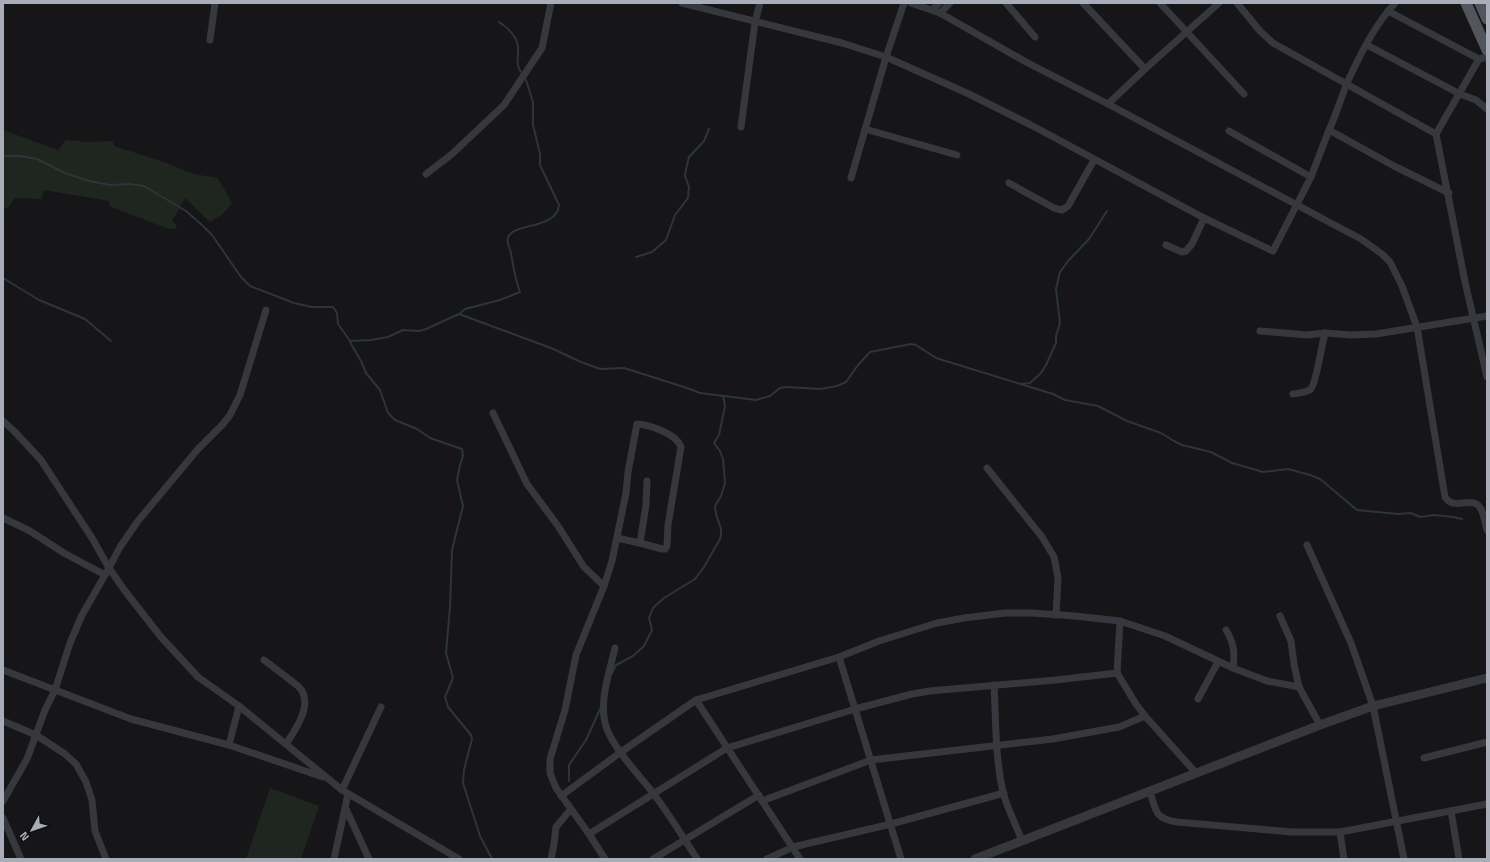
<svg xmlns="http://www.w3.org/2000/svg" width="1490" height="862" font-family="'Titillium Web',sans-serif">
	<rect width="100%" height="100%" fill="#161618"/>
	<g fill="#1e261f">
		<polygon points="3,130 58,150 66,140 88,142 113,141 114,146 164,162 194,174 218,178 232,203 223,214 210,222 185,198 172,221 177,225 175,229 169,229 109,206 109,201 44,190 41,199 15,198 7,209 3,208"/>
		<polygon points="270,788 319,806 301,859 246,859"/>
	</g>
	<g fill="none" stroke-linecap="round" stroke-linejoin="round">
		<g stroke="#2c353c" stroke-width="2">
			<path d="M499,22C508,28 517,36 518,47C519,56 515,64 521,72"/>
			<path d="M3,156H20L37,159L65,173L89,181L110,185L129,184L144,186L186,211L202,225L212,235L241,277L250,286L294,303L312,307H333L337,313L338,324L350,341L371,340L388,337L403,330L419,331L426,329L459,314L465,309L500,300L520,292C515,279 513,266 511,253C510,248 506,243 508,238C512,222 557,230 559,205L540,165V154L533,125V102L526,80"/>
			<polyline points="636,257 652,252 666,240 675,215 688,198 689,187 685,176 686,169 689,157 704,141 709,129"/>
			<polyline points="3,278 39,300 85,319 111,341"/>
			<polyline points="459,314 551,348 581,362 600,369 624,368 687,388 700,393 756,400 770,396 780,388 786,387 820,389 837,386 846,382 858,365 870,352 911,344 916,345 936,358 1053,394 1065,400 1098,406 1127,421 1161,433 1174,441 1182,445 1211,452 1232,463 1263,472 1288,469 1310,475 1320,479 1357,510 1398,514 1411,513 1420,517 1434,515 1453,517 1462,519"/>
			<polyline points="350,342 361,361 366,373 380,390 388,413 395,420 417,429 430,438 462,449 463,456 460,465 457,480 463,506 452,550 450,607 446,653 453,678 445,697 448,707 471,735 472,739 464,770 463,783 480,836 492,859"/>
			<polyline points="1019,384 1030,383 1041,373 1046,365 1056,343 1056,336 1060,323 1056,289 1060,272 1069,260 1089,239 1107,211"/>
			<polyline points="612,673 616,665 633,656 644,646 652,630 649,618 653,608 664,598 695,579 704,567 720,539 721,534 721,529 716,514 715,506 721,496 725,483 723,459 720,451 714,443 719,435 725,406 723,396"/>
			<polyline points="569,781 569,765 586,740 601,707"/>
		</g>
		<g stroke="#37383d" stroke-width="7">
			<polyline points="682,3 842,43 886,57 969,94 1031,125 1204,218 1273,251 1311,177 1329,130 1394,166 1449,193"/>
			<path d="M911,3L940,13L1026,62L1108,104L1327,221L1361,239L1382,254L1390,262L1402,286L1417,327L1445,497C1454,512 1473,494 1481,509C1484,515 1485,523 1487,530"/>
			<polyline points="1006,3 1035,37"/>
			<polyline points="1083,3 1145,69"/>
			<polyline points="1160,3 1244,94"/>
			<polyline points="1237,3 1260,31 1273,43 1436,134"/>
			<polyline points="932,10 939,3"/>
			<polyline points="1388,11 1479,59 1487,57"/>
			<polyline points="940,13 950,3"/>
			<polyline points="210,40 215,3"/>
			<polyline points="1367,45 1460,94 1476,100 1487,109"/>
			<polyline points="1479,59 1436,134 1465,282 1487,377"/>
			<polyline points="1108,104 1145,69 1219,3"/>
			<polyline points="741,127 755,22 760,3"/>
			<polyline points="865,129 957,155"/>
			<path d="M1329,130C1336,115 1341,98 1347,83C1360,55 1374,26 1395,3"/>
			<polyline points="1229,131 1311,177"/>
			<polyline points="426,174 452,154 504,105 542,48 551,3"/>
			<polyline points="851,178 886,57 904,3"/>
			<polyline points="1009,183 1054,208 1062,210 1068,206 1094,160"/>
			<polyline points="1166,245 1182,252 1186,251 1192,244 1204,218"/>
			<polyline points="266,310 240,395 230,415 223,424 198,449 138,521 120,547 109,568 125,591 161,637 198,677 239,706 342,790 459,859"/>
			<path d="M1260,331L1307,335L1325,333C1322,344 1316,383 1311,389C1306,393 1298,393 1293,394"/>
			<polyline points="1325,333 1351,335 1376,334 1487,316"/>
			<polyline points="493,413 527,484 558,526 584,567 604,586"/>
			<polyline points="3,421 15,432 41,460 92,538 109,568 82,615 70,643 55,690 45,710 27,759 3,801"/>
			<polyline points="987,468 1042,537 1054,557 1058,578 1056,615"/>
			<polyline points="3,518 30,531 64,553 105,575"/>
			<polyline points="617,538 640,543 646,505 647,481"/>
			<polyline points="1307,545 1351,643 1373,706 1404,859"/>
			<polyline points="1280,616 1291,641 1294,664 1299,687 1320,725"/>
			<polyline points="1120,621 1117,673 1136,704 1145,716 1196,773"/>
			<path d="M1226,630C1234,643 1235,653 1233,668"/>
			<path d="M615,648C610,670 601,695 604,717C606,742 638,773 653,793C669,814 683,837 697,859"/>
			<polyline points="839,657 901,859"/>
			<path d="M264,660L298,686C315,702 296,729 286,744"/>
			<polyline points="3,670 131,719 229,745 323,777"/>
			<path d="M994,685C996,720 995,757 1003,792C1007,808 1016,825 1022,841"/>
			<polyline points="1198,699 1218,662"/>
			<polyline points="696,700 800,859"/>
			<polyline points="3,721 36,735 65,754 76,764 86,782 92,800 95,831 106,859"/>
			<polyline points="229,745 239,706"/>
			<polyline points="1424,758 1487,742"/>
			<polyline points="342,790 381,707"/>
			<path d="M1150,791C1156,811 1154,818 1177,822L1292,832H1340L1487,804"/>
			<polyline points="561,796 621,752 696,700 839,657 879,641 937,623 964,618 1005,613 1032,613 1075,616 1120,621 1165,636 1233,668 1267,681 1299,687"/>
			<polyline points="762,801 871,760 1053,739 1119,727 1145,716"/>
			<polyline points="346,809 369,859"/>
			<polyline points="1451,811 1459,859"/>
			<polyline points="3,818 21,859"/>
			<polyline points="1340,832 1344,859"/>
			<polyline points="589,834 727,748 855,709 912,694 930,691 1056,680 1117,673"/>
			<polyline points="334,859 348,794"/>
			<polyline points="551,859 554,844 556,827 571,809"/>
			<path d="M605,859L589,834L556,788L550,773V759L565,710L576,655L604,586L612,561L626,493L628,472L637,424C650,425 677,434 681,447L668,525L667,546L665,549H662L640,543"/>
			<polyline points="653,859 759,795"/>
			<polyline points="767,859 793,847 891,824 1004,793"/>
		</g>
		<polyline stroke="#37383d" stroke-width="9" points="975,859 1320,725 1373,706 1487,678"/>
		<g stroke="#53555c" stroke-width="11">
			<polyline points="1466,3 1487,50"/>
			<polyline points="1480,3 1487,19"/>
		</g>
	</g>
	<rect width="1490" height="862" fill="none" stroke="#a8adb8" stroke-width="8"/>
	<g transform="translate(32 830) rotate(230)" stroke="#111113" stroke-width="3" paint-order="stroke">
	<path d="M0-3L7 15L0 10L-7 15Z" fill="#a8adb8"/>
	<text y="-6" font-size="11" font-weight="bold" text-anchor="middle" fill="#a8adb8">N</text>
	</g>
</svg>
